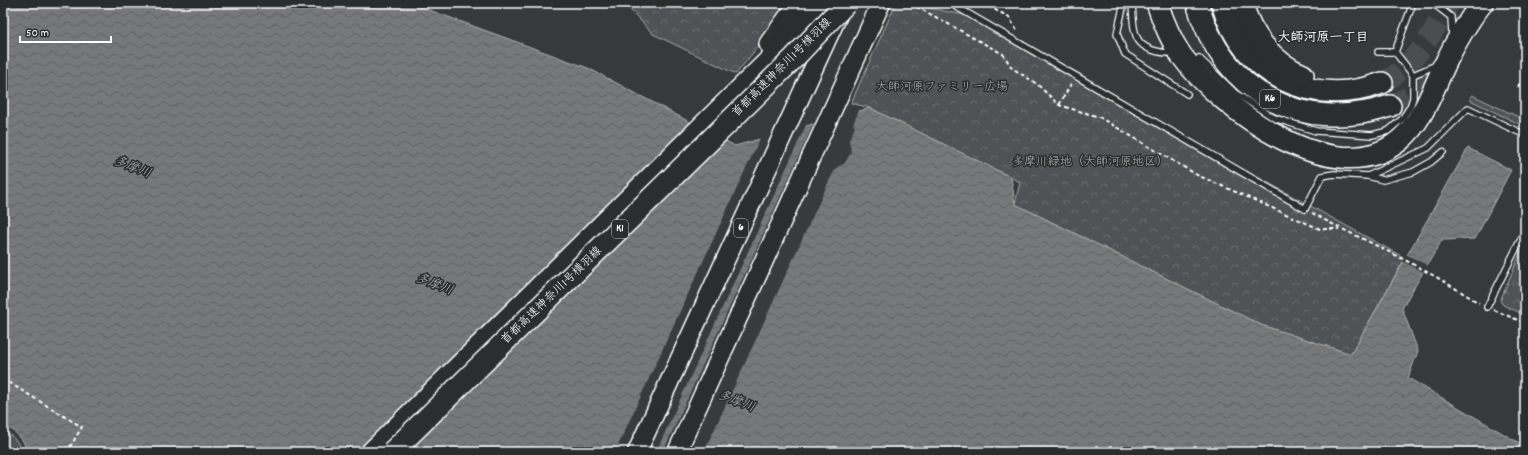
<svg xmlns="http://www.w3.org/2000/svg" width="1528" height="455" font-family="Dekko,'Klee One',sans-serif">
	<defs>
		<pattern id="grass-tufts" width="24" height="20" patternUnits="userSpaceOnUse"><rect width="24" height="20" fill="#505354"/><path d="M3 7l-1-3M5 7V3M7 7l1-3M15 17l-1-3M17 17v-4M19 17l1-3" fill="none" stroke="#6a6d6e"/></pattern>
		<pattern id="forest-crowns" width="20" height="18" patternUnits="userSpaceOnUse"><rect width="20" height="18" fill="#505354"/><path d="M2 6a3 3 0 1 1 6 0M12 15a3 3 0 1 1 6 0" fill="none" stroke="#6a6d6e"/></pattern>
		<pattern id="water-waves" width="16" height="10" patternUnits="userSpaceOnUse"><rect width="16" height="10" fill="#767879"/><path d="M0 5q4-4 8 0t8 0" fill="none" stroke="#616262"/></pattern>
	</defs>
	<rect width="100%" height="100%" fill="#373a3b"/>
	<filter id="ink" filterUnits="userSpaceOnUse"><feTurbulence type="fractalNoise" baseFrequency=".025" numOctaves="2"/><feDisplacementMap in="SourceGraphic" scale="8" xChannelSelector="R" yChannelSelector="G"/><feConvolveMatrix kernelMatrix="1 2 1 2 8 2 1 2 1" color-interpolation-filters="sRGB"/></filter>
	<g filter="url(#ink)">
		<g fill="url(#grass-tufts)" stroke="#a8a9aa">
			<polygon points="1472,95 1525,120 1525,127 1470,100"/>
			<path d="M3,430C11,435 21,443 21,452H3Z"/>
		</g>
		<g fill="url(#forest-crowns)" stroke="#a8a9aa">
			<polygon points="624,3 793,3 736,74 653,34"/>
			<polygon points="896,3 904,3 979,18 1078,73 1210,151 1405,258 1351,354 1261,325 1015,204 1020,182 870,108 851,103"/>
			<polygon points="1522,249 1525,251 1525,315 1503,305 1500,301"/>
		</g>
		<path fill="url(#water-waves)" stroke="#adaeaf" d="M3,3H410L588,68L735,146L870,108L1011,177L1015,204L1261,325L1351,354L1468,148L1511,170L1475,239L1442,240L1402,308L1418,351L1408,378L1521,444H1525V452H25C28,441 12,429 3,424Z"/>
		<g fill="#373a3b">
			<polygon points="860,108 853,124 855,127 849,140 851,152 845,163 836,168 829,181 704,452 663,452 815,121"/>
			<polygon points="807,123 656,452 615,452 761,136"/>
			<polygon points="1405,254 1429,266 1425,273 1402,261"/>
		</g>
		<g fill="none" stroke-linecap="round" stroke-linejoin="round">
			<g stroke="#4b4e4f" stroke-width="21" stroke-dasharray="21 10" stroke-linecap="butt">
				<path d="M1382,83C1415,65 1432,35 1449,3"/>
				<path d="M1390,106C1411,97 1428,84 1444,67"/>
			</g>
			<defs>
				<g id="service">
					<polyline points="950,3 1305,209 1322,176 1334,174 1368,176 1428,148 1468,108 1525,135"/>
					<polyline points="1124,3 1117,34 1125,54 1187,94"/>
					<path d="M1132,3C1134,33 1132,50 1168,53"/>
					<polyline points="1433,3 1451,17 1452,34"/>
					<polyline points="1378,52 1395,52"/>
					<polyline points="1199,58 1235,93 1274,118 1316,131 1372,135 1388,131 1402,119 1410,107 1413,98 1413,75 1395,52 1413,3"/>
					<polyline points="1413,75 1434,66 1437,62"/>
					<polyline points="1368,176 1383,180 1413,172 1431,162 1443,152"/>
					<polyline points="1487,307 1525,231"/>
				</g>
				<g id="primary">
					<polyline points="637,452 838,15"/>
					<polyline points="677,452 881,3"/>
				</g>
				<g id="motorway">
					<path d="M1157,3C1163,21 1170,39 1181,55C1220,108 1335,195 1400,140C1423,121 1433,89 1446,62C1456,41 1468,21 1482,3"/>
					<path d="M1197,3C1223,93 1301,135 1390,106"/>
					<path d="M1222,3C1242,75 1313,109 1382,83"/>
					<path d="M1242,3C1250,34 1273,63 1303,75"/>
					<polyline points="770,44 800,3"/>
					<polyline points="372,452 771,59 824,3"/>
				</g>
			</defs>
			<use href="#service" stroke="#fff" stroke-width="8"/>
			<use href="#primary" stroke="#fff" stroke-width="21"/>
			<use href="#motorway" stroke="#fff" stroke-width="24"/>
			<g stroke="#fff" stroke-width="2" stroke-dasharray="4 3" stroke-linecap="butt">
				<polyline points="910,3 1003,54 1012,68 1037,84 1059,105 1099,117 1197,175 1320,229 1339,229"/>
				<polyline points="982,3 1009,17 1017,31"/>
				<polyline points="1518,87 1525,72"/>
				<polyline points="1059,105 1071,84"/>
				<path d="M1312,213C1340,229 1369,241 1397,256C1425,270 1452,286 1479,303"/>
				<polyline points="1494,310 1525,323"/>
				<polyline points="3,379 82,427 67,452"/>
			</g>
			<use href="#service" stroke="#2a2d2e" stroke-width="5.5"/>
			<use href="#primary" stroke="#2a2d2e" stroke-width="18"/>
			<use href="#motorway" stroke="#2a2d2e" stroke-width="21"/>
			<defs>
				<polyline id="motorway-bridge" points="392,452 794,58 846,3"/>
			</defs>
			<use href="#motorway-bridge" stroke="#fff" stroke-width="24" stroke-linecap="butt"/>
			<use href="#motorway-bridge" stroke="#2a2d2e" stroke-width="21"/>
		</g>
	</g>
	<g text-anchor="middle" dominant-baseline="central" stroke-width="3" stroke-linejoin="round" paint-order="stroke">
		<g fill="#2a2d2e" stroke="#bfc0c0" stroke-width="1">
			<rect x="1260" y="90" width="20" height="18" rx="3"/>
			<rect x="734" y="219" width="14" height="18" rx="3"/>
			<rect x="612" y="220" width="16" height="18" rx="3"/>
		</g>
		<g font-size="11" font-weight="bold" fill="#fff">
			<text x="1270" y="99">K6</text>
			<text x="741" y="228">6</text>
			<text x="620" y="229">K1</text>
		</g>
		<g font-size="12" fill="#fff" stroke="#2a2d2e">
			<text transform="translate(782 68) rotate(-45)">首都高速神奈川1号横羽線</text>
			<text transform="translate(552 296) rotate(-44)">首都高速神奈川1号横羽線</text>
		</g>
		<g font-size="12" fill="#b0b2b2" stroke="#2a2d2e">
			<text x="942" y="87">大師河原ファミリー広場</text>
			<text x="1090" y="162">多摩川緑地（大師河原地区）</text>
		</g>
		<g font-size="13" font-weight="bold" fill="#fff" stroke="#2a2d2e">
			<text x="1323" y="38">大師河原一丁目</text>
		</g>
		<g font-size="13" font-style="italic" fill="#b4b5b5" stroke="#2a2d2e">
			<text transform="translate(132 168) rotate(21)">多摩川</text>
			<text transform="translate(434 285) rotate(21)">多摩川</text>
			<text transform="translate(736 402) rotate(21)">多摩川</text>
		</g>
	</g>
	<rect width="1528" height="455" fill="none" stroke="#2a2d2e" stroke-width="16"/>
	<rect x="8" y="8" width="1512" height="439" fill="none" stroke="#fff" stroke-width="1.5" filter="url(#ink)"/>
	<path d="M20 36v6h91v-6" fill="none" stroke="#ffffff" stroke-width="2"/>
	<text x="26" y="36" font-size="12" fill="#ffffff" stroke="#2a2d2e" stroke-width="3" paint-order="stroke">50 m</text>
</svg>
